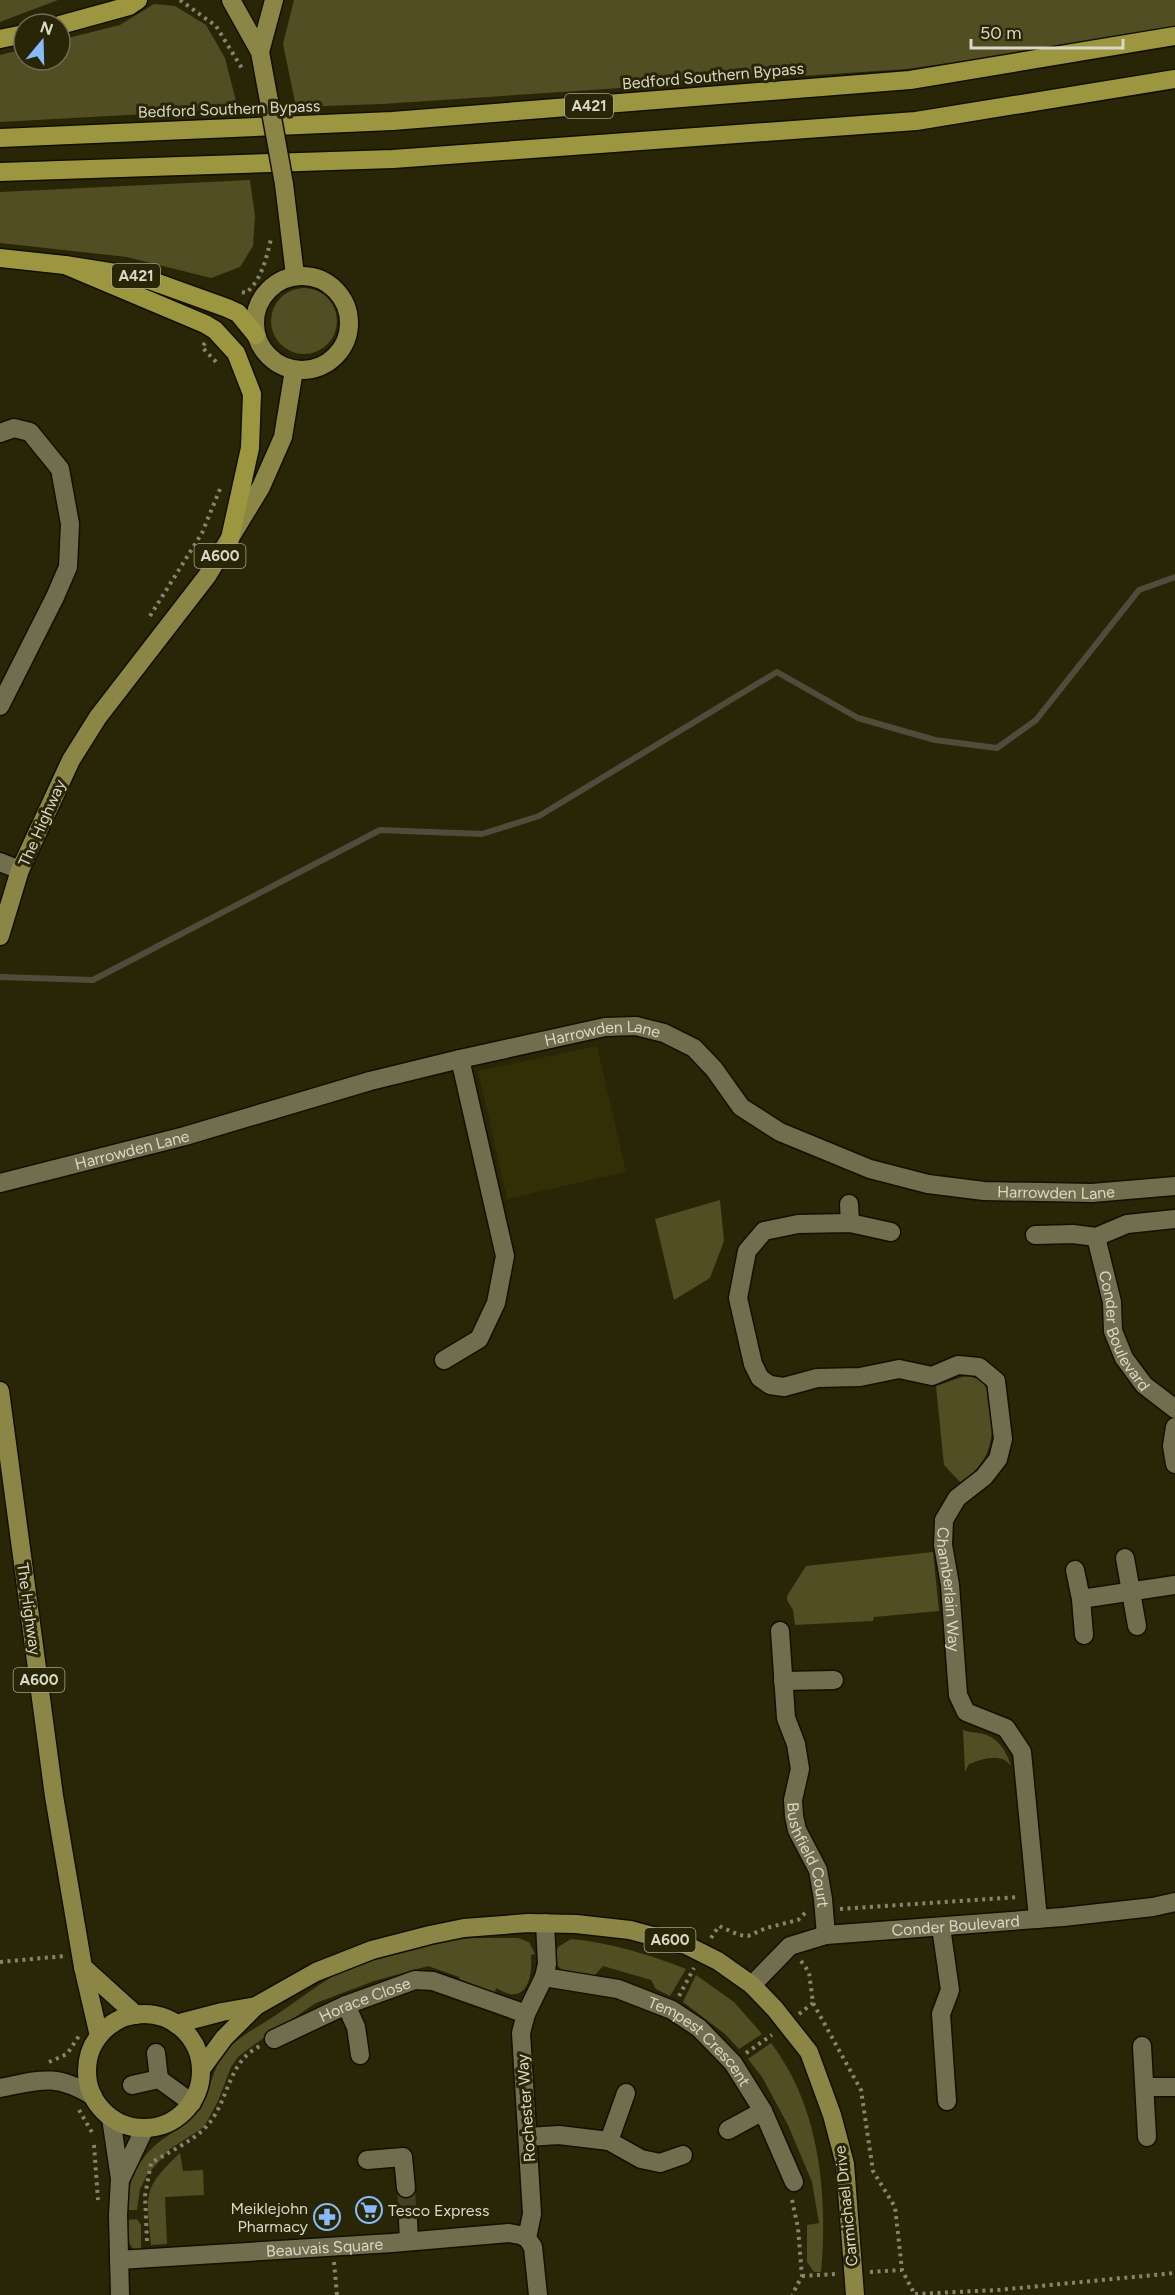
<svg xmlns="http://www.w3.org/2000/svg" width="1175" height="2295" font-family="Figtree,sans-serif">
	<rect width="100%" height="100%" fill="#282607"/>
	<polygon fill="#322f06" points="597,1046 626,1172 507,1199 478,1071"/>
	<g fill="#514e23">
		<polygon points="0,0 58,0 0,22"/>
		<polygon points="294,0 1175,0 1175,30 907,69 382,104 296,107 283,44"/>
		<polygon points="154,4 175,6 206,25 225,58 238,109 0,122 0,55 24,49 24,60 60,60 60,40 120,25"/>
		<polygon points="250,180 255,216 253,246 240,267 211,278 127,257 0,243 0,192"/>
		<circle cx="304" cy="321" r="33"/>
		<polygon points="720,1200 724,1241 710,1278 674,1300 655,1219"/>
		<path d="M970,1376C974,1378 980,1379 983,1383C995,1398 995,1438 986,1455C980,1467 970,1475 962,1484L944,1465L936,1386L962,1377Z"/>
		<polygon points="933,1552 939,1611 874,1617 873,1621 795,1625 793,1610 787,1600 787,1596 806,1566"/>
		<path d="M963,1730C968,1732 972,1732 978,1733C996,1735 1006,1749 1011,1766C1001,1752 983,1759 969,1764L965,1772Z"/>
		<path d="M473,1938H518L529,1942L535,1954L531,1955C532,1968 531,1997 510,1994C506,1993 500,1990 496,1988L494,1995L461,1985L459,1977L428,1966L374,1981L316,2003L255,2044L238,2057L231,2067L218,2101L204,2127L170,2149L147,2175L140,2189L137,2210H126C128,2179 140,2154 166,2137C176,2130 187,2124 195,2115C211,2097 210,2072 224,2053C237,2037 258,2027 276,2015C303,1997 331,1974 361,1962C396,1947 435,1942 473,1938Z"/>
		<path d="M571,1939C611,1943 648,1954 686,1969L670,1996L656,1989L651,1980L603,1966L593,1977L563,1971L557,1965L555,1954L558,1947Z"/>
		<polygon points="696,1975 734,2002 762,2034 739,2049 725,2034 683,2002"/>
		<path d="M771,2043C820,2107 828,2195 821,2272H814L807,2262V2225L819,2223L812,2182L788,2125L762,2077L748,2059Z"/>
		<path d="M180,2153L183,2171L203,2170L204,2195L165,2197L167,2244L151,2245C147,2193 141,2190 180,2153Z"/>
		<polygon points="137,2219 141,2225 141,2252 133,2249 126,2237 126,2220"/>
	</g>
	<g fill="none" stroke-linecap="round" stroke-linejoin="round">
		<polyline stroke="#4e4c3b" stroke-width="6" points="0,977 93,980 380,830 482,834 539,816 777,672 858,718 935,740 997,748 1036,720 1139,590 1175,577"/>
		<polyline stroke="#434124" stroke-width="18" stroke-dasharray="18 9" stroke-linecap="butt" points="406,2188 408,2220"/>
		<defs>
			<g id="minor">
				<polyline points="0,433 14,428 30,432 60,469 70,524 68,567 55,597 0,706"/>
				<polyline points="0,862 20,870"/>
				<path id="s1" d="M0,1183L185,1136L370,1081L460,1059L605,1027L636,1026L664,1033L694,1048L714,1069L741,1107L780,1132L870,1169L928,1184L984,1191L1092,1193L1175,1186"/>
				<polyline points="849,1204 850,1223"/>
				<path id="s2" d="M891,1232L850,1223L798,1224L764,1231L747,1251L738,1298L753,1364L760,1378L770,1385L784,1387L817,1378L860,1377L899,1369L932,1376L958,1365L979,1367L996,1381L1003,1439L998,1459L984,1477L957,1498L944,1520L943,1545L950,1585L958,1695L966,1712L1006,1728L1022,1752L1038,1919"/>
				<polyline points="1035,1235 1073,1234 1096,1237 1127,1224 1175,1219"/>
				<path id="s3" d="M1096,1237L1112,1302L1113,1331L1124,1358L1144,1385L1175,1409"/>
				<polyline points="444,1360 479,1339 496,1303 505,1256 460,1059"/>
				<polyline points="1175,1427 1172,1446 1175,1464"/>
				<polyline points="1125,1558 1137,1626"/>
				<polyline points="1075,1570 1081,1599 1175,1585"/>
				<polyline points="1081,1599 1084,1635"/>
				<path id="s4" d="M780,1631L786,1718L796,1744L800,1769L793,1800L794,1816L797,1830L818,1870L823,1899L826,1935"/>
				<polyline points="783,1681 834,1680"/>
				<polyline points="941,1927 950,1990 941,2014 947,2101"/>
				<path id="s5" d="M544,1977L618,1989L672,2010L699,2028L733,2063L763,2111L794,2182"/>
				<path id="s6" d="M752,1985L790,1946L826,1935L1063,1917L1153,1907L1175,1902"/>
				<polyline points="346,2005 356,2027 360,2055"/>
				<path id="s7" d="M274,2039L346,2005L415,1980L433,1981L526,2014"/>
				<polyline points="1142,2046 1147,2137"/>
				<polyline points="159,2079 192,2103"/>
				<polyline points="132,2085 159,2079 156,2053"/>
				<polyline points="1145,2087 1175,2087"/>
				<path d="M0,2088C40,2080 55,2073 93,2096"/>
				<polyline points="111,2118 120,2179 118,2215 120,2295"/>
				<polyline points="728,2130 763,2111"/>
				<polyline points="528,2137 559,2135 609,2141 641,2159 660,2163 683,2155"/>
				<polyline points="609,2141 626,2093"/>
				<polyline points="367,2160 403,2157 406,2188"/>
				<polyline points="121,2178 145,2128"/>
				<polyline points="408,2220 409,2241"/>
				<path id="s8" d="M119,2260L392,2243L509,2233L520,2235L527,2238"/>
				<polyline points="538,2295 533,2247 527,2238 532,2214 521,2033 526,2014 544,1977 547,1964 545,1923"/>
			</g>
			<g id="major">
				<polyline points="231,0 260,52 269,101"/>
				<polyline points="260,52 274,0"/>
				<polyline points="284,184 295,275"/>
				<circle cx="302" cy="323" r="47"/>
				<polyline points="0,936 20,870 71,760 98,717 207,576 261,487 283,437 294,370"/>
				<polyline points="0,1391 54,1796 83,1967 99,2036"/>
				<polyline points="83,1967 136,2015"/>
				<circle cx="144" cy="2071" r="57"/>
				<polyline points="176,2024 222,2012 256,2006"/>
				<polyline points="202,2068 224,2038 256,2006 316,1972 372,1950 430,1935 464,1928 528,1923 576,1924 630,1930 686,1945 718,1961 752,1985 775,2009 809,2052 832,2115 845,2164 855,2295"/>
			</g>
			<g id="highway">
				<polyline points="60,25 129,6 138,0"/>
				<polyline points="0,39 24,34"/>
				<polyline points="0,138 392,121 910,80 1175,36"/>
				<polyline points="0,172 393,159 916,121 1175,79"/>
				<polyline points="0,258 65,265 141,277 227,308 238,313 256,335"/>
				<polyline points="65,265 205,324 215,330 236,353 252,394 250,448 229,543"/>
			</g>
		</defs>
		<use href="#minor" stroke="#110f00" stroke-width="21"/>
		<use href="#major" stroke="#110f00" stroke-width="21"/>
		<use href="#highway" stroke="#110f00" stroke-width="21"/>
		<g stroke="#86846c" stroke-width="4" stroke-dasharray="3 4.5" stroke-linecap="butt">
			<polyline points="180,0 216,26 243,70"/>
			<path d="M242,292L246,293C262,279 266,259 271,239"/>
			<polyline points="205,343 202,347 218,364"/>
			<polyline points="150,616 202,533 220,489"/>
			<polyline points="840,1909 1019,1897"/>
			<polyline points="711,1938 719,1926 739,1935 748,1936 766,1928 798,1920 806,1912"/>
			<polyline points="801,1961 809,1972 813,2003 861,2090 873,2171 895,2207 902,2270 915,2295"/>
			<polyline points="0,1962 65,1956"/>
			<polyline points="679,1996 694,1968"/>
			<polyline points="799,2014 813,2003"/>
			<polyline points="746,2053 772,2035"/>
			<polyline points="49,2062 67,2054 79,2036"/>
			<polyline points="79,2110 93,2134"/>
			<polyline points="94,2145 98,2200"/>
			<polyline points="792,2200 798,2228 802,2276 792,2295"/>
			<path d="M147,2241L145,2196L151,2163C167,2153 193,2141 206,2127C230,2101 226,2063 260,2046"/>
			<polyline points="334,2262 337,2295"/>
			<polyline points="870,2272 902,2270"/>
			<polyline points="802,2276 835,2274"/>
			<polyline points="915,2294 998,2290 1175,2273"/>
		</g>
		<use href="#minor" stroke="#706e4e" stroke-width="18"/>
		<use href="#major" stroke="#8b8646" stroke-width="18"/>
		<use href="#highway" stroke="#9d9641" stroke-width="18"/>
		<defs>
			<polyline id="major-bridge" points="269,101 284,184"/>
		</defs>
		<use href="#major-bridge" stroke="#110f00" stroke-width="21" stroke-linecap="butt"/>
		<use href="#major-bridge" stroke="#8b8646" stroke-width="18"/>
	</g>
	<defs>
		<symbol id="supermarket-ring" viewBox="-11 -11 22 22"><circle r="9.5" fill="#282607" stroke="#87bbfb" stroke-width="1.5"/><path d="M-6-5.5h2.5l.6 2H6L4.5 2H-2.5L-4.4-4H-6ZM-1.5 3.2a1.3 1.3 0 1 0 .1 0ZM3 3.2a1.3 1.3 0 1 0 .1 0Z" fill="#87bbfb"/></symbol>
		<symbol id="pharmacy-ring" viewBox="-11 -11 22 22"><circle r="9.5" fill="#282607" stroke="#87bbfb" stroke-width="1.5"/><path d="M-2-6h4v4h4v4h-4v4h-4v-4h-4v-4h4Z" fill="#87bbfb"/></symbol>
	</defs>
	<g fill-rule="evenodd">
		<use href="#supermarket-ring" x="354" y="2195" width="30" height="30"/>
		<use href="#pharmacy-ring" x="312" y="2202" width="30" height="30"/>
	</g>
	<g text-anchor="middle" dominant-baseline="central" stroke-width="6" stroke-linejoin="round" paint-order="stroke">
		<g fill="#282607" stroke="#a4a38d" stroke-width="1.5">
			<rect x="565" y="94" width="48" height="24" rx="4.5"/>
			<rect x="112" y="264" width="48" height="24" rx="4.5"/>
			<rect x="194.5" y="544" width="51" height="24" rx="4.5"/>
			<rect x="13.5" y="1668" width="51" height="24" rx="4.5"/>
			<rect x="644.5" y="1928" width="51" height="24" rx="4.5"/>
		</g>
		<g font-size="15" font-weight="bold" fill="#d9d8c6">
			<text x="589" y="106">A421</text>
			<text x="136" y="276">A421</text>
			<text x="220" y="556">A600</text>
			<text x="39" y="1680">A600</text>
			<text x="670" y="1940">A600</text>
		</g>
		<g font-size="16" fill="#d9d8c6" stroke="#282607">
			<text transform="translate(713 76) rotate(-5)">Bedford Southern Bypass</text>
			<text transform="translate(229 109) rotate(-2)">Bedford Southern Bypass</text>
			<text transform="translate(42 823) rotate(-66)">The Highway</text>
			<text stroke="none"><textPath href="#s1" startOffset="622">Harrowden Lane</textPath></text>
			<text stroke="none"><textPath href="#s1" startOffset="136">Harrowden Lane</textPath></text>
			<text stroke="none"><textPath href="#s1" startOffset="1126">Harrowden Lane</textPath></text>
			<text stroke="none"><textPath href="#s3" startOffset="99">Conder Boulevard</textPath></text>
			<text stroke="none"><textPath href="#s2" startOffset="766">Chamberlain Way</textPath></text>
			<text transform="translate(29 1609) rotate(82)">The Highway</text>
			<text stroke="none"><textPath href="#s4" startOffset="230">Bushfield Court</textPath></text>
			<text stroke="none"><textPath href="#s6" startOffset="222">Conder Boulevard</textPath></text>
			<text stroke="none"><textPath href="#s7" startOffset="99">Horace Close</textPath></text>
			<text stroke="none"><textPath href="#s5" startOffset="174">Tempest Crescent</textPath></text>
			<text transform="translate(526 2108) rotate(-94)">Rochester Way</text>
			<text transform="translate(846 2206) rotate(-96)">Carmichael Drive</text>
			<text stroke="none"><textPath href="#s8" startOffset="206">Beauvais Square</textPath></text>
		</g>
		<g font-size="16" fill="#d9d8c6" stroke="#282607" text-anchor="end">
			<text x="308" y="2208">Meiklejohn<tspan x="308" dy="18">Pharmacy</tspan></text>
			<text x="388" y="2210" text-anchor="start">Tesco Express</text>
		</g>
	</g>
	<g transform="translate(42 42) rotate(19)"><circle r="28" fill="#282607" stroke="#6f6d53" stroke-width="1.5"/>
	<path d="M0-4.5L10 22L0 15L-10 22Z" fill="#87bbfb"/>
	<text y="-9" font-size="16" font-weight="bold" text-anchor="middle" fill="#d9d8c6">N</text>
	</g>
	<path d="M971 39v9h152v-9" fill="none" stroke="#d9d8c6" stroke-width="3"/>
	<text x="980" y="39" font-size="18" fill="#d9d8c6" stroke="#282607" stroke-width="4.5" paint-order="stroke">50 m</text>
</svg>
